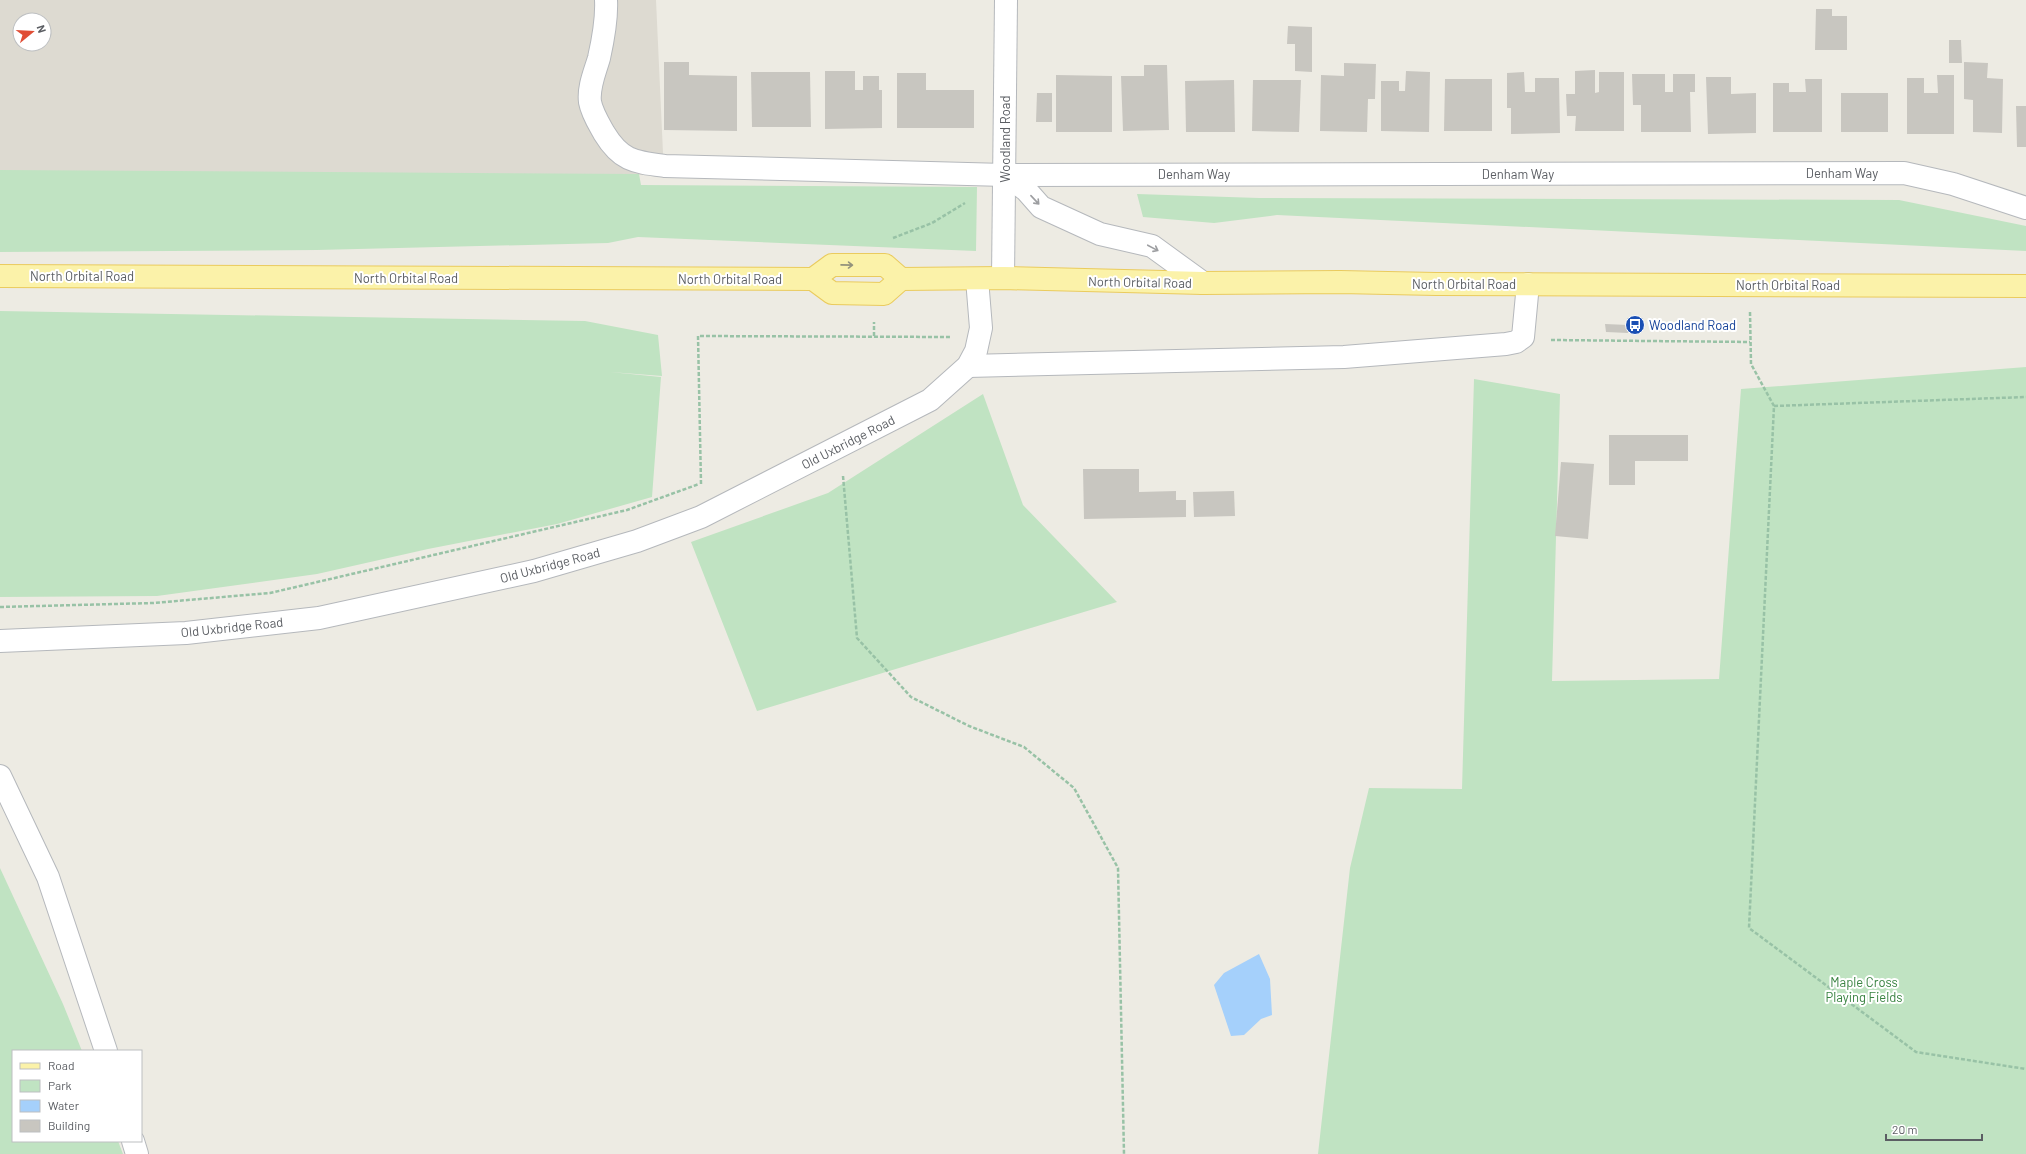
<svg xmlns="http://www.w3.org/2000/svg" width="2026" height="1154" font-family="Barlow,sans-serif">
	<rect width="100%" height="100%" fill="#edebe3"/>
	<path fill="#dddad1" fill-rule="evenodd" d="M0,0H656L664,175L0,171ZM20,20H44V44H20Z"/>
	<g fill="#c0e3c2">
		<polygon points="0,170 639,174 641,185 977,187 976,251 638,237 608,243 317,250 0,252"/>
		<polygon points="1137,194 1259,198 1899,200 2026,226 2026,251 1277,215 1214,223 1143,217"/>
		<polygon points="0,311 585,321 658,335 662,376 610,372 661,377 652,497 557,524 428,549 317,574 157,596 0,597"/>
		<polygon points="2026,367 2026,1154 1318,1154 1350,868 1369,788 1462,789 1474,379 1560,394 1552,681 1719,679 1741,389"/>
		<polygon points="983,394 1023,505 1117,602 757,711 691,542 828,493"/>
		<polygon points="0,868 63,1004 82,1051 13,1051 13,1141 118,1141 123,1154 0,1154"/>
	</g>
	<polygon fill="#a5d0fb" points="1259,954 1270,979 1272,1015 1261,1019 1244,1035 1231,1036 1214,985 1224,973"/>
	<g fill="#c8c6c0">
		<polygon points="1816,9 1832,9 1832,16 1847,16 1847,50 1815,50"/>
		<polygon points="1288,26 1312,27 1312,72 1295,71 1295,44 1287,44"/>
		<polygon points="1949,40 1961,40 1962,63 1949,63"/>
		<polygon points="664,62 689,62 689,75 737,76 737,131 664,130"/>
		<polygon points="1964,62 1988,63 1987,78 2003,79 2002,133 1973,132 1973,100 1964,99"/>
		<polygon points="1344,63 1376,64 1375,99 1368,99 1367,132 1320,131 1321,75 1344,76"/>
		<polygon points="1144,65 1167,65 1169,130 1123,131 1121,76 1144,76"/>
		<polygon points="1595,70 1595,93 1599,92 1599,72 1624,72 1624,131 1575,131 1576,116 1567,116 1566,94 1575,94 1575,71"/>
		<polygon points="825,71 855,71 855,90 863,90 863,76 879,76 879,90 882,90 882,128 825,129"/>
		<polygon points="1406,71 1430,72 1429,132 1381,131 1381,81 1399,81 1399,91 1405,91"/>
		<polygon points="751,72 810,72 811,127 752,127"/>
		<polygon points="1524,72 1525,92 1535,92 1535,78 1559,78 1560,133 1511,134 1511,108 1507,108 1507,73"/>
		<polygon points="897,73 926,73 926,90 974,90 974,128 897,128"/>
		<polygon points="1632,74 1665,74 1665,92 1673,92 1673,74 1695,74 1695,92 1690,92 1691,132 1641,132 1641,105 1633,105"/>
		<polygon points="1056,75 1112,76 1112,132 1056,132"/>
		<polygon points="1937,75 1954,75 1954,134 1907,134 1907,78 1924,78 1924,93 1938,93"/>
		<polygon points="1706,77 1731,77 1731,94 1756,93 1756,133 1708,134"/>
		<polygon points="1445,79 1492,79 1492,131 1444,131"/>
		<polygon points="1805,79 1822,79 1822,132 1773,132 1773,83 1789,83 1789,92 1806,92"/>
		<polygon points="1234,80 1235,132 1186,132 1185,81"/>
		<polygon points="1253,80 1301,80 1299,132 1252,131"/>
		<polygon points="1037,93 1052,93 1052,122 1036,122"/>
		<rect x="1841" y="93" width="47" height="39"/>
		<polygon points="2016,106 2026,106 2026,147 2017,147"/>
		<polygon points="1605,324 1628,325 1628,333 1606,332"/>
		<polygon points="1609,435 1688,435 1688,461 1635,461 1635,485 1609,485"/>
		<polygon points="1561,462 1594,464 1588,539 1555,536"/>
		<polygon points="1083,469 1139,469 1139,492 1176,491 1176,500 1186,500 1186,517 1084,519"/>
		<polygon points="1234,491 1235,516 1194,517 1193,492"/>
	</g>
	<g fill="none" stroke-linecap="round" stroke-linejoin="round">
		<defs>
			<g id="minor">
				<path d="M606,0C607,18 603,40 599,58C595,72 588,87 590,102C592,113 599,124 604,133C621,161 634,162 665,166L1005,175L1904,173L1953,184L2026,208"/>
				<polyline points="1005,175 1026,190 1041,207 1100,234 1152,246 1203,283"/>
				<polyline points="1003,278 1006,0"/>
				<polyline points="968,366 1344,357 1506,344 1516,342 1523,337 1528,284"/>
				<polyline points="0,641 186,633 319,618 534,571 637,541 701,517 930,400 968,366 976,351 981,328 977,279"/>
				<polyline points="0,776 48,877 106,1051"/>
				<polyline points="133,1141 137,1154"/>
			</g>
			<g id="major">
				<polyline points="0,276 813,279 832,293 884,294 901,279 1003,278 1203,283 1340,282 1436,284 2026,286"/>
				<polyline points="813,279 832,265 885,265 901,279"/>
			</g>
		</defs>
		<use href="#minor" stroke="#b5b8bc" stroke-width="24"/>
		<use href="#major" stroke="#eacb5e" stroke-width="24"/>
		<g stroke="#98c2a6" stroke-width="2.5" stroke-dasharray="4 2" stroke-linecap="butt">
			<polyline points="893,238 932,223 965,203"/>
			<polyline points="1750,312 1751,364 1774,406 1749,928 1916,1052 2026,1069"/>
			<polyline points="874,336 874,322"/>
			<polyline points="1551,340 1750,342"/>
			<polyline points="1774,406 2026,397"/>
			<polyline points="843,476 857,638 911,697 969,726 1024,747 1074,788 1118,868 1124,1154"/>
			<polyline points="701,484 698,336 951,337"/>
			<polyline points="0,607 153,603 270,593 627,510 699,484"/>
		</g>
		<use href="#minor" stroke="#fff" stroke-width="22"/>
		<use href="#major" stroke="#fbf2a9" stroke-width="22"/>
	</g>
	<defs><path id="oneway-shaft" d="M-6 0H5M1.5-3L5.5 0L1.5 3" fill="none" stroke-width="1.6" stroke-linecap="round" stroke-linejoin="round"/></defs>
	<g stroke="#9d9ea1">
		<use href="#oneway-shaft" transform="translate(1035 200) rotate(47)"/>
		<use href="#oneway-shaft" transform="translate(1153 248) rotate(28)"/>
	</g>
	<use stroke="#93927c" href="#oneway-shaft" transform="translate(847 265) rotate(1)"/>
	<defs>
		<symbol id="bus-disc" viewBox="-11 -11 22 22"><circle r="9.5" fill="#1a4fb4" stroke="#fff"/><path d="M-5-6H5V4H4V6H2V4H-2V6H-4V4H-5ZM-3.5-4V0h7V-4ZM-3.5 1.2v1.5H-2V1.2ZM2 1.2v1.5H3.5V1.2Z" fill="#fff"/></symbol>
	</defs>
	<g fill-rule="evenodd">
		<use href="#bus-disc" x="1624" y="314" width="22" height="22"/>
	</g>
	<g text-anchor="middle" dominant-baseline="central" stroke-width="4" stroke-linejoin="round" paint-order="stroke">
		<g font-size="13" fill="#5b5e63" stroke="#fff">
			<text transform="translate(1005 139) rotate(-90)">Woodland Road</text>
			<text x="1842" y="173">Denham Way</text>
			<text x="1194" y="174">Denham Way</text>
			<text x="1518" y="174">Denham Way</text>
			<text x="82" y="276">North Orbital Road</text>
			<text x="406" y="278">North Orbital Road</text>
			<text x="730" y="279">North Orbital Road</text>
			<text transform="translate(1140 282) rotate(1)">North Orbital Road</text>
			<text x="1464" y="284">North Orbital Road</text>
			<text x="1788" y="285">North Orbital Road</text>
			<text transform="translate(848 442) rotate(-27)">Old Uxbridge Road</text>
			<text transform="translate(550 565) rotate(-15)">Old Uxbridge Road</text>
			<text transform="translate(232 627) rotate(-6)">Old Uxbridge Road</text>
		</g>
		<g font-size="13" fill="#164399" stroke="#fff" text-anchor="start">
			<text x="1649" y="325">Woodland Road</text>
		</g>
		<g font-size="13" fill="#398341" stroke="#fff">
			<text x="1864" y="982">Maple Cross<tspan x="1864" dy="15">Playing Fields</tspan></text>
		</g>
	</g>
	<rect x="12" y="1050" width="130" height="92" fill="#ffffff" stroke="#bdbfc1"/>
	<rect x="20" y="1063" width="20" height="6" fill="#fbf2a9" stroke="#bdbfc1"/>
	<text x="48" y="1070" font-size="12" fill="#5b5e63">Road</text>
	<rect x="20" y="1080" width="20" height="12" fill="#c0e3c2" stroke="#bdbfc1"/>
	<text x="48" y="1090" font-size="12" fill="#5b5e63">Park</text>
	<rect x="20" y="1100" width="20" height="12" fill="#a5d0fb" stroke="#bdbfc1"/>
	<text x="48" y="1110" font-size="12" fill="#5b5e63">Water</text>
	<rect x="20" y="1120" width="20" height="12" fill="#c8c6c0" stroke="#bdbfc1"/>
	<text x="48" y="1130" font-size="12" fill="#5b5e63">Building</text>
	<g transform="translate(32 32) rotate(72)"><circle r="19" fill="#ffffff" stroke="#bdbfc1"/>
	<path d="M0-3L7 15L0 10L-7 15Z" fill="#e04d35"/>
	<text y="-6" font-size="11" font-weight="bold" text-anchor="middle" fill="#5b5e63">N</text>
	</g>
	<path d="M1886 1134v6h96v-6" fill="none" stroke="#5b5e63" stroke-width="2"/>
	<text x="1892" y="1134" font-size="12" fill="#5b5e63" stroke="#ffffff" stroke-width="3" paint-order="stroke">20 m</text>
</svg>
